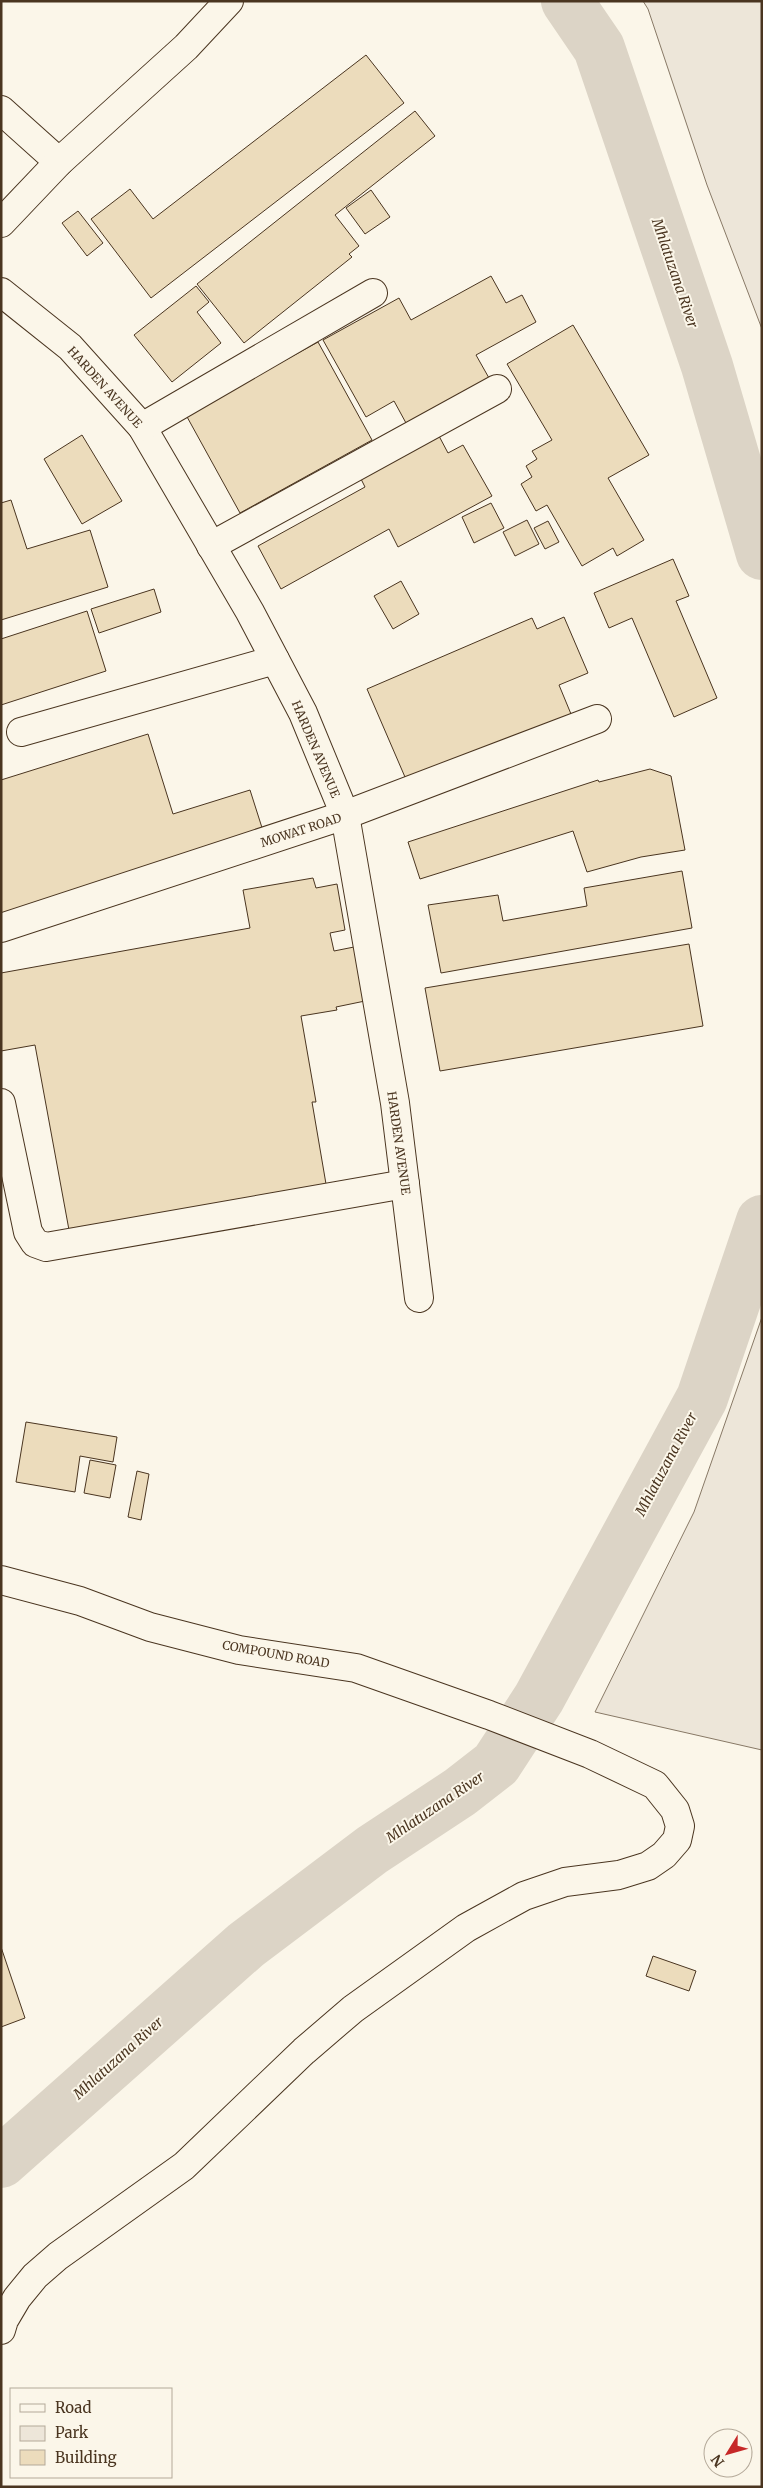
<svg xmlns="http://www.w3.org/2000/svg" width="763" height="2488" font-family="Merriweather,serif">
	<rect width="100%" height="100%" fill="#fbf6e9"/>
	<g fill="#ede6d9" stroke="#887966">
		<polygon points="643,1 762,1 762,329 707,185 648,9"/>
		<polygon points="762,1317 762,1750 595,1712 694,1512"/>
	</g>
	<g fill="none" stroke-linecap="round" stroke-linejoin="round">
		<g stroke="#dcd4c6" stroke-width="52">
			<polyline points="567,1 599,48 707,366 762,554"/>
			<polyline points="1,2162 246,1945 372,1850 460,1792 496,1764 539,1698 702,1398 762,1221"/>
		</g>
	</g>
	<g fill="#ecdcbc" stroke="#4a3520">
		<polygon points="366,55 404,103 151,298 91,219 130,189 153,219"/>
		<polygon points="415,111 435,136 335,215 359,246 349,254 352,257 244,343 197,284"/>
		<polygon points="371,190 390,217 365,234 346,208"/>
		<polygon points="78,211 103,243 87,256 62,223"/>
		<polygon points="491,276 506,303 522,295 536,322 476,355 489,378 406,423 394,401 366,417 323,340 399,298 411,320"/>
		<polygon points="196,286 209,302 197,312 221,343 172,382 134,335"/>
		<polygon points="573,325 649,455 608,478 644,540 617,556 613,548 582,566 547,505 536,511 521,484 532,477 526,466 537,459 532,451 552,440 507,364"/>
		<polygon points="318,342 372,440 240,513 186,415"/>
		<polygon points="82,435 122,501 82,524 44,459"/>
		<polygon points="439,436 448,453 463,445 492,496 398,547 389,529 281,589 258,546 365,487 361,479"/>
		<polygon points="11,500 27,549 90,530 108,587 1,620 1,503"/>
		<polygon points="491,503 504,528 474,543 462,517"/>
		<polygon points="527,520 539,544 515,556 503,532"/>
		<polygon points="548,521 559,542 545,549 534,528"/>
		<polygon points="673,559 689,596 676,601 717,698 674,717 632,618 609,628 594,593"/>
		<polygon points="401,581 419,614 393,629 374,596"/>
		<polygon points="154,589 161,612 99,633 91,609"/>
		<polygon points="87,611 106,671 1,705 1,639"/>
		<polygon points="564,617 588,673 559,685 571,714 408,784 367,689 532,618 537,629"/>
		<polygon points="148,734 173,814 250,790 264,834 1,916 1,780"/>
		<polygon points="650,769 671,776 685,850 641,857 587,872 573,831 420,879 408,842 598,780 599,782"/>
		<polygon points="682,871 692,928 441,973 428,905 498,895 503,921 587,906 584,888"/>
		<polygon points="313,878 316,888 337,884 345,930 330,933 334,951 354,947 365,1001 336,1007 337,1010 301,1016 316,1102 312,1102 326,1184 69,1230 35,1045 1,1051 1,973 250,928 243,890"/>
		<polygon points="689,944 703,1026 440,1071 425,988"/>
		<polygon points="26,1422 117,1437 113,1462 80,1456 75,1492 16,1482"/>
		<polygon points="90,1460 116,1465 110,1498 84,1493"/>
		<polygon points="137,1471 149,1474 141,1520 128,1517"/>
		<polygon points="1,1947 25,2018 1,2027"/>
		<polygon points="653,1956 696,1971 689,1991 646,1976"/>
	</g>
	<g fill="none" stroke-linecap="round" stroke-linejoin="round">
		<defs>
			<g id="minor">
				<polyline points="1,110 59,162"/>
				<polyline points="1,223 59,162 186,47 229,1"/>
				<polyline points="1,292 70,347 142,427 250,612 303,713 345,815 395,1103 419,1298"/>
				<polyline points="142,427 373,293"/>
				<polyline points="211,546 497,389"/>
				<polyline points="21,732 275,660"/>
				<polyline points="1,928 345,815 597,719"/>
				<polyline points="1,1103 28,1232 35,1243 46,1247 405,1184"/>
				<polyline points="1,1580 80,1601 150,1627 239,1650 356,1668 489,1715 590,1754 655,1785 675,1810 680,1826 677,1840 664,1855 648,1866 619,1875 565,1882 524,1896 466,1928 353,2009 304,2051 184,2166 58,2256 35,2276 17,2298 4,2320 1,2330"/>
			</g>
		</defs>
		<use href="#minor" stroke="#4a3520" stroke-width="30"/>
		<use href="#minor" stroke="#fbf6e9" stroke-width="28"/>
	</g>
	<g text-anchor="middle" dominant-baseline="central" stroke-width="4" stroke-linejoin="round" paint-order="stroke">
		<g font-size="12" fill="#4a3520" stroke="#fbf6e9">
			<text transform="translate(105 387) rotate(48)">HARDEN AVENUE</text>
			<text transform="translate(316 749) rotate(67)">HARDEN AVENUE</text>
			<text transform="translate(301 830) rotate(-18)">MOWAT ROAD</text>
			<text transform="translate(399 1143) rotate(82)">HARDEN AVENUE</text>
			<text transform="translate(276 1654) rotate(10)">COMPOUND ROAD</text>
		</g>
		<g font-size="14" font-style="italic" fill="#4a3520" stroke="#fbf6e9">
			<text transform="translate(675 273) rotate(71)">Mhlatuzana River</text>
			<text transform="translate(666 1464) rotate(-62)">Mhlatuzana River</text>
			<text transform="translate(435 1807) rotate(-34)">Mhlatuzana River</text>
			<text transform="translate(118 2058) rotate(-42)">Mhlatuzana River</text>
		</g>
	</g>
	<rect width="763" height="2488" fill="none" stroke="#4a3520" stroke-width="5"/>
	<rect x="10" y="2388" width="162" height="90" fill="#fbf6e9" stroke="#b4a999"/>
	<rect x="20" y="2404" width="25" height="8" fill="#fbf6e9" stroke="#b4a999"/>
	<text x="55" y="2413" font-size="15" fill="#4a3520">Road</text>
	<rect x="20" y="2426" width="25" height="15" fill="#ede6d9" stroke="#b4a999"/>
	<text x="55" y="2438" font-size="15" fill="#4a3520">Park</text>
	<rect x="20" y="2450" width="25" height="15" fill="#ecdcbc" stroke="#b4a999"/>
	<text x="55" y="2463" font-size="15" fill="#4a3520">Building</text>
	<g transform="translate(728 2453) rotate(233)"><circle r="24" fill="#fbf6e9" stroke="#b4a999"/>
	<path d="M0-4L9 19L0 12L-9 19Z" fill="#c62828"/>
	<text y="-8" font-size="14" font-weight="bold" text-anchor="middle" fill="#4a3520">N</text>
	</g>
</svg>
